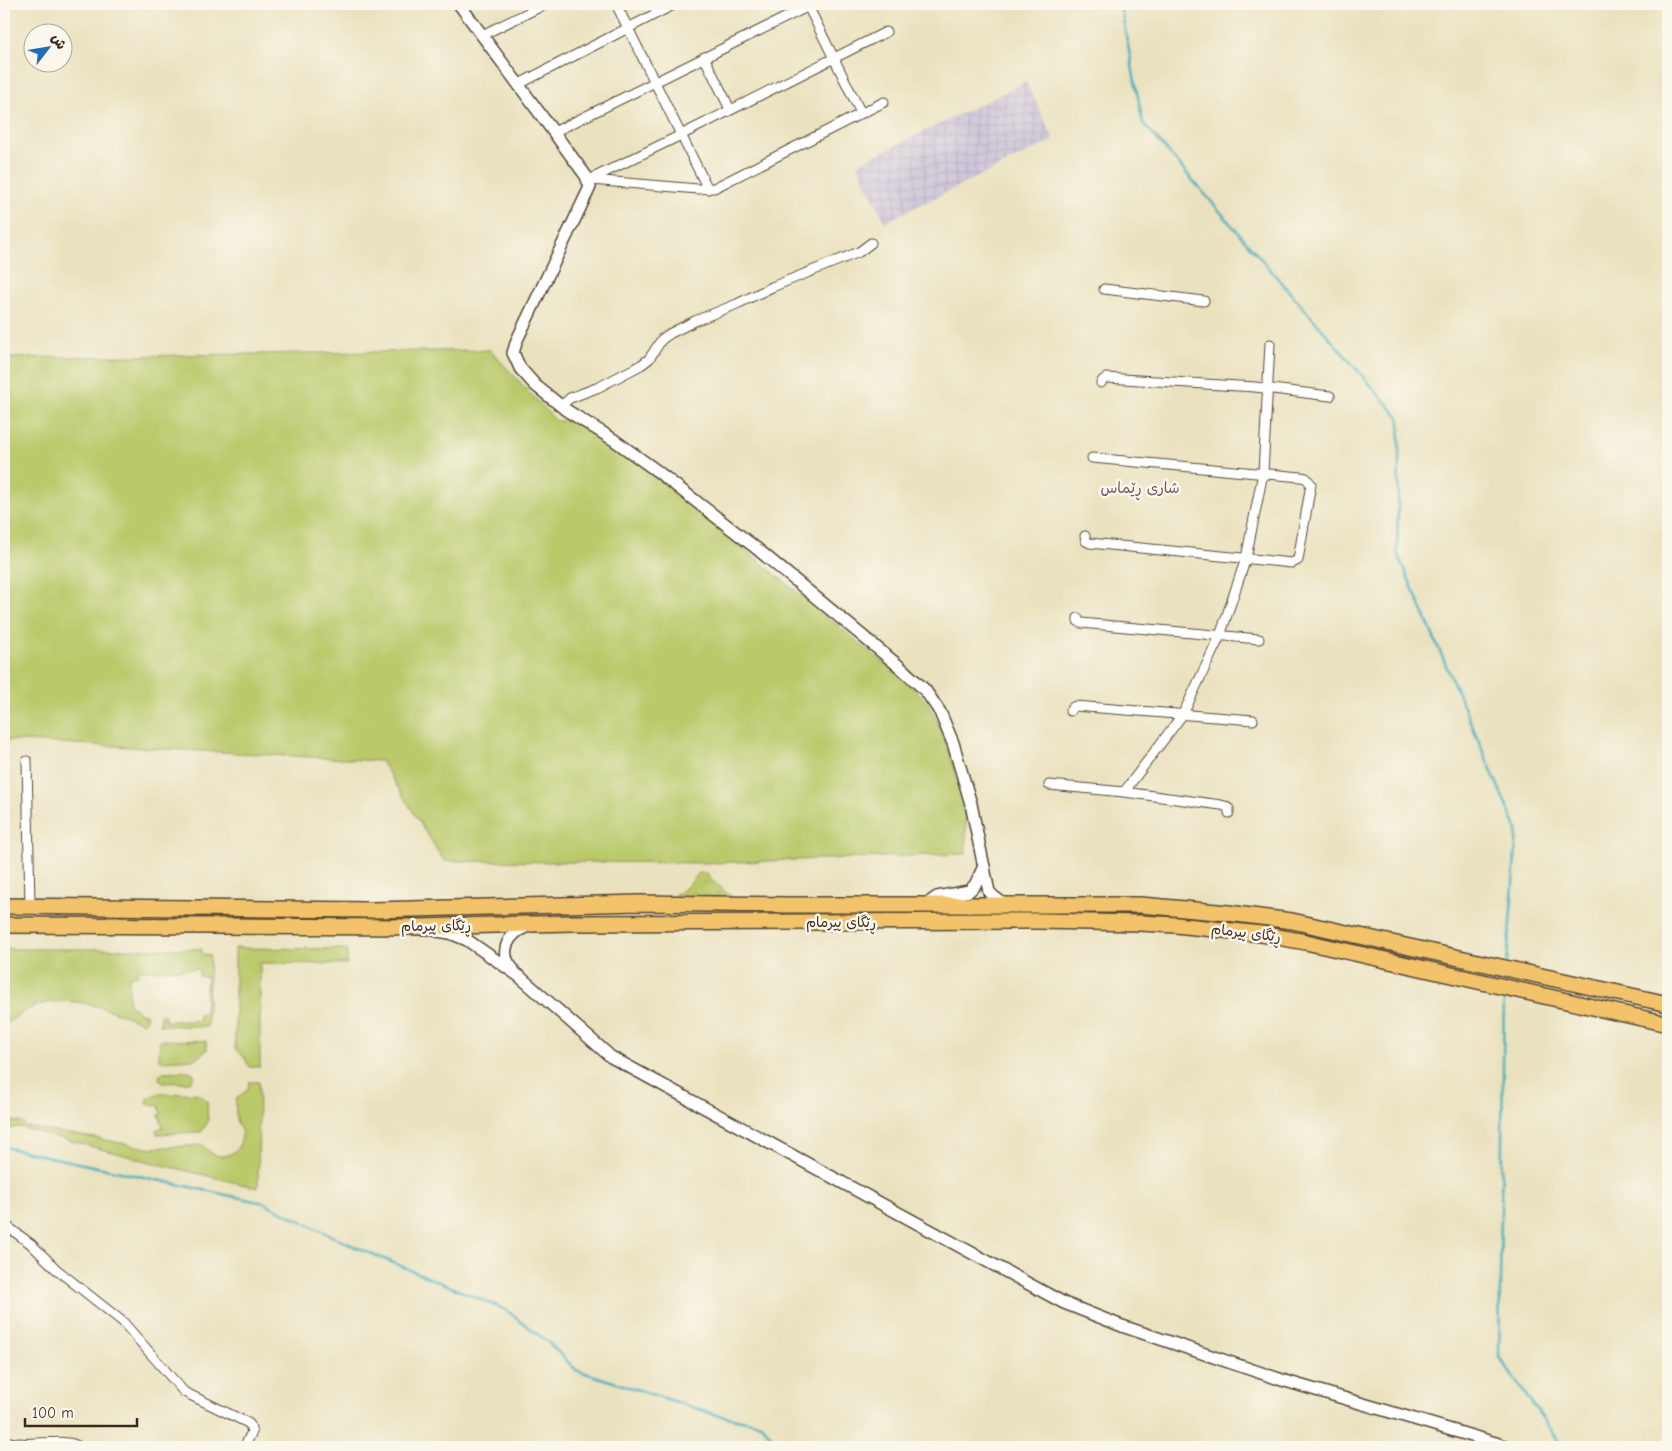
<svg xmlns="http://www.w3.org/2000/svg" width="1672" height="1451" font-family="'Comic Neue','Playpen Sans Arabic',sans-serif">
	<defs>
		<pattern id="industrial-grid" width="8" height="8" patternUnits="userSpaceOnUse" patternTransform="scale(1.25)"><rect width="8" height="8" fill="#c9bfd7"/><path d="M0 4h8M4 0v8" fill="none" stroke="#aea4b8"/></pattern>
		<pattern id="park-crowns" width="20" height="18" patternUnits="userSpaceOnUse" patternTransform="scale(1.25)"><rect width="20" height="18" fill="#bac96b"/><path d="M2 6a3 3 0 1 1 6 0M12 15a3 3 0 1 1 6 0" fill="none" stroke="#98a357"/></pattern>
	</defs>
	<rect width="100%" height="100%" fill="#fbf7ec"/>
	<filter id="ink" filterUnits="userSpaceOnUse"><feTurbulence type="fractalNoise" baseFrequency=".02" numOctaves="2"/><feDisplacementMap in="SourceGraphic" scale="10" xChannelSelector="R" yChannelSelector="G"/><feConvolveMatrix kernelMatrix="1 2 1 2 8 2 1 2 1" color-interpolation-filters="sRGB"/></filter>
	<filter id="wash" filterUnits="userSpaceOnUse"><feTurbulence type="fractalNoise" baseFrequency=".0096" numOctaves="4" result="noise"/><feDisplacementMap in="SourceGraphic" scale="20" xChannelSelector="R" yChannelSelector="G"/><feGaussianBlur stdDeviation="1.12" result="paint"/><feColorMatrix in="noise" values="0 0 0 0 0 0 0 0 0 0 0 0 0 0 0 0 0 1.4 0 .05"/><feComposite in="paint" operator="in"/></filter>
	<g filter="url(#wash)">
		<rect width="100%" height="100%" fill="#eae2bf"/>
		<polygon fill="url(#industrial-grid)" points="1026,82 1054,140 885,222 857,164"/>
		<g fill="#bac96b" stroke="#7a7a44">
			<polygon points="490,350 556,421 574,420 647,470 906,681 927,702 938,722 952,761 966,811 966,854 710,863 444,861 381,761 4,740 4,431 8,358"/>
			<polygon points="235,948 347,949 347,964 260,963 260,1067 249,1067 245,1058 235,1049"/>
			<path d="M4,949H202V954L210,956L207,1027L160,1025V1015H165V1021H199V1014H205L207,977L199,976V969L138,970L137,976H129V1004L140,1013L147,1015L144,1023C109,1010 71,992 33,1007C22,1012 13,1019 4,1025Z"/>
			<polygon points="160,1040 206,1041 207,1050 196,1059 161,1061 159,1059"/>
			<polygon points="190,1071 194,1074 194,1077 190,1082 163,1083 159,1079 160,1074 163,1072"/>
			<path d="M249,1082H259L258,1188L154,1163L18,1127L4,1130V1119L23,1123L26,1127L95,1138L147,1148L203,1145C209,1151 214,1157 223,1156C236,1155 244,1142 241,1130C239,1126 237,1123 236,1119C235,1113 236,1106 236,1099L248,1089Z"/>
			<polygon points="194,1093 199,1094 207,1101 208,1122 201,1132 157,1134 156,1130 163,1127 159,1115 161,1114 159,1105 147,1104 148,1098 156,1094"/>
		</g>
		<polygon fill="url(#park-crowns)" stroke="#7a7a44" points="699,873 707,873 711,880 732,897 673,896 687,887"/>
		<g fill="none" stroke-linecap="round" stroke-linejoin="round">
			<g stroke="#40adbe" stroke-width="2.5">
				<polyline points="1120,4 1143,123 1400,419 1397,552 1517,830 1507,963"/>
				<polyline points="1504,995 1499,1357 1563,1447"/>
				<polyline points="4,1147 264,1203 346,1243 506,1310 549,1343 576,1370 717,1415 761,1424 780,1447"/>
			</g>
		</g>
	</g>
	<g filter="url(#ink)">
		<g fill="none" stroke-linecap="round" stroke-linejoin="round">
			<defs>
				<g id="minor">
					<polyline points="616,4 708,189"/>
					<polyline points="807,4 861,113"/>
					<polyline points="482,35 546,4"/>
					<polyline points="704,57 730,109"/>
					<polyline points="519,84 675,4"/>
					<polyline points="554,132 813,4"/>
					<polyline points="589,180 681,135 886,32"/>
					<polyline points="591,180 698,189 714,188 884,102"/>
					<polyline points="1104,289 1204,301"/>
					<polyline points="1101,383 1103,380 1106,378 1255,387 1330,396"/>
					<polyline points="561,406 570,398 599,387 641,365 649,359 662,339 671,333 695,321 737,304 772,287 859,252 871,243"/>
					<polyline points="1085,536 1086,541 1090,543 1292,563 1298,560 1311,484 1306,478 1301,477 1092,458"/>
					<polyline points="1078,618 1078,621 1081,623 1259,639"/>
					<polyline points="1070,711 1072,708 1075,706 1253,720"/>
					<polyline points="27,761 30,906"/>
					<polyline points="1049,785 1124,792 1183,714 1220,636 1246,558 1263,473 1270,344"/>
					<polyline points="1124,792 1221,805 1225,806 1229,809 1229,813"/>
					<polyline points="4,1224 31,1244 56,1269 123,1322 184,1392 248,1423 250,1425 252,1432 244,1447"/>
					<path d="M4,1440C24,1449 66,1436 79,1447"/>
				</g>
				<g id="tertiary">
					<polyline points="459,4 586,176 590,187 517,340 513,353 515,357 520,368 535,385 566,410 614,440 657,471 756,548 900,667 925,690 940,712 953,743 971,804 989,892 994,897 1005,905"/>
					<polyline points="927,904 937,897 969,891 975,885 984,866"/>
					<polyline points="437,931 450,933 467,940 519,976 611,1057 1064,1303 1122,1326 1282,1380 1509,1447"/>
					<path d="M513,969C497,952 509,932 529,926"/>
				</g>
				<g id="trunk">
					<polyline points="4,906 373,910 640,903 786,905 1141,905 1228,913 1292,921 1668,1004"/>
					<polyline points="4,925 418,927 572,923 1038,921 1140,923 1176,925 1261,934 1306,942 1668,1024"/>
				</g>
			</defs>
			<use href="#minor" stroke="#554636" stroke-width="11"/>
			<use href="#tertiary" stroke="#554636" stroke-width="14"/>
			<use href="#trunk" stroke="#554636" stroke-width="18"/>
			<use href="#minor" stroke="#fff" stroke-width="9"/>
			<use href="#tertiary" stroke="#fff" stroke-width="11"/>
			<use href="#trunk" stroke="#f2c36a" stroke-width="15"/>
		</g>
	</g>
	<g text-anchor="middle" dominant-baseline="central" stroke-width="5" stroke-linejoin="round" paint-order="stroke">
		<g font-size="14" fill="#3b2a1e" stroke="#fbf7ec">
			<text x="841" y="922">ڕێگای پیرمام</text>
			<text transform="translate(436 926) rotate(-1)">ڕێگای پیرمام</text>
			<text transform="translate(1246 933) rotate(7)">ڕێگای پیرمام</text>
		</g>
		<g font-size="15" fill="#75535e" stroke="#fbf7ec">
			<text x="1140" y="488">شاری ڕێماس</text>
		</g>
	</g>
	<rect width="1672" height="1451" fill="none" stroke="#fbf7ec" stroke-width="20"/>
	<g transform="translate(48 48) rotate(59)"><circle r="24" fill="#fbf7ec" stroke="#aea59a"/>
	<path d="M0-4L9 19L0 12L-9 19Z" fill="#1f6fb2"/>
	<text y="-8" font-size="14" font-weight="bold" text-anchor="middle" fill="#3b2a1e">ش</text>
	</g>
	<path d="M25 1418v8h112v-8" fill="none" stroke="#3b2a1e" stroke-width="2.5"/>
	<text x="32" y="1418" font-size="15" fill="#3b2a1e" stroke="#fbf7ec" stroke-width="4" paint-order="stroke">100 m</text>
</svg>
